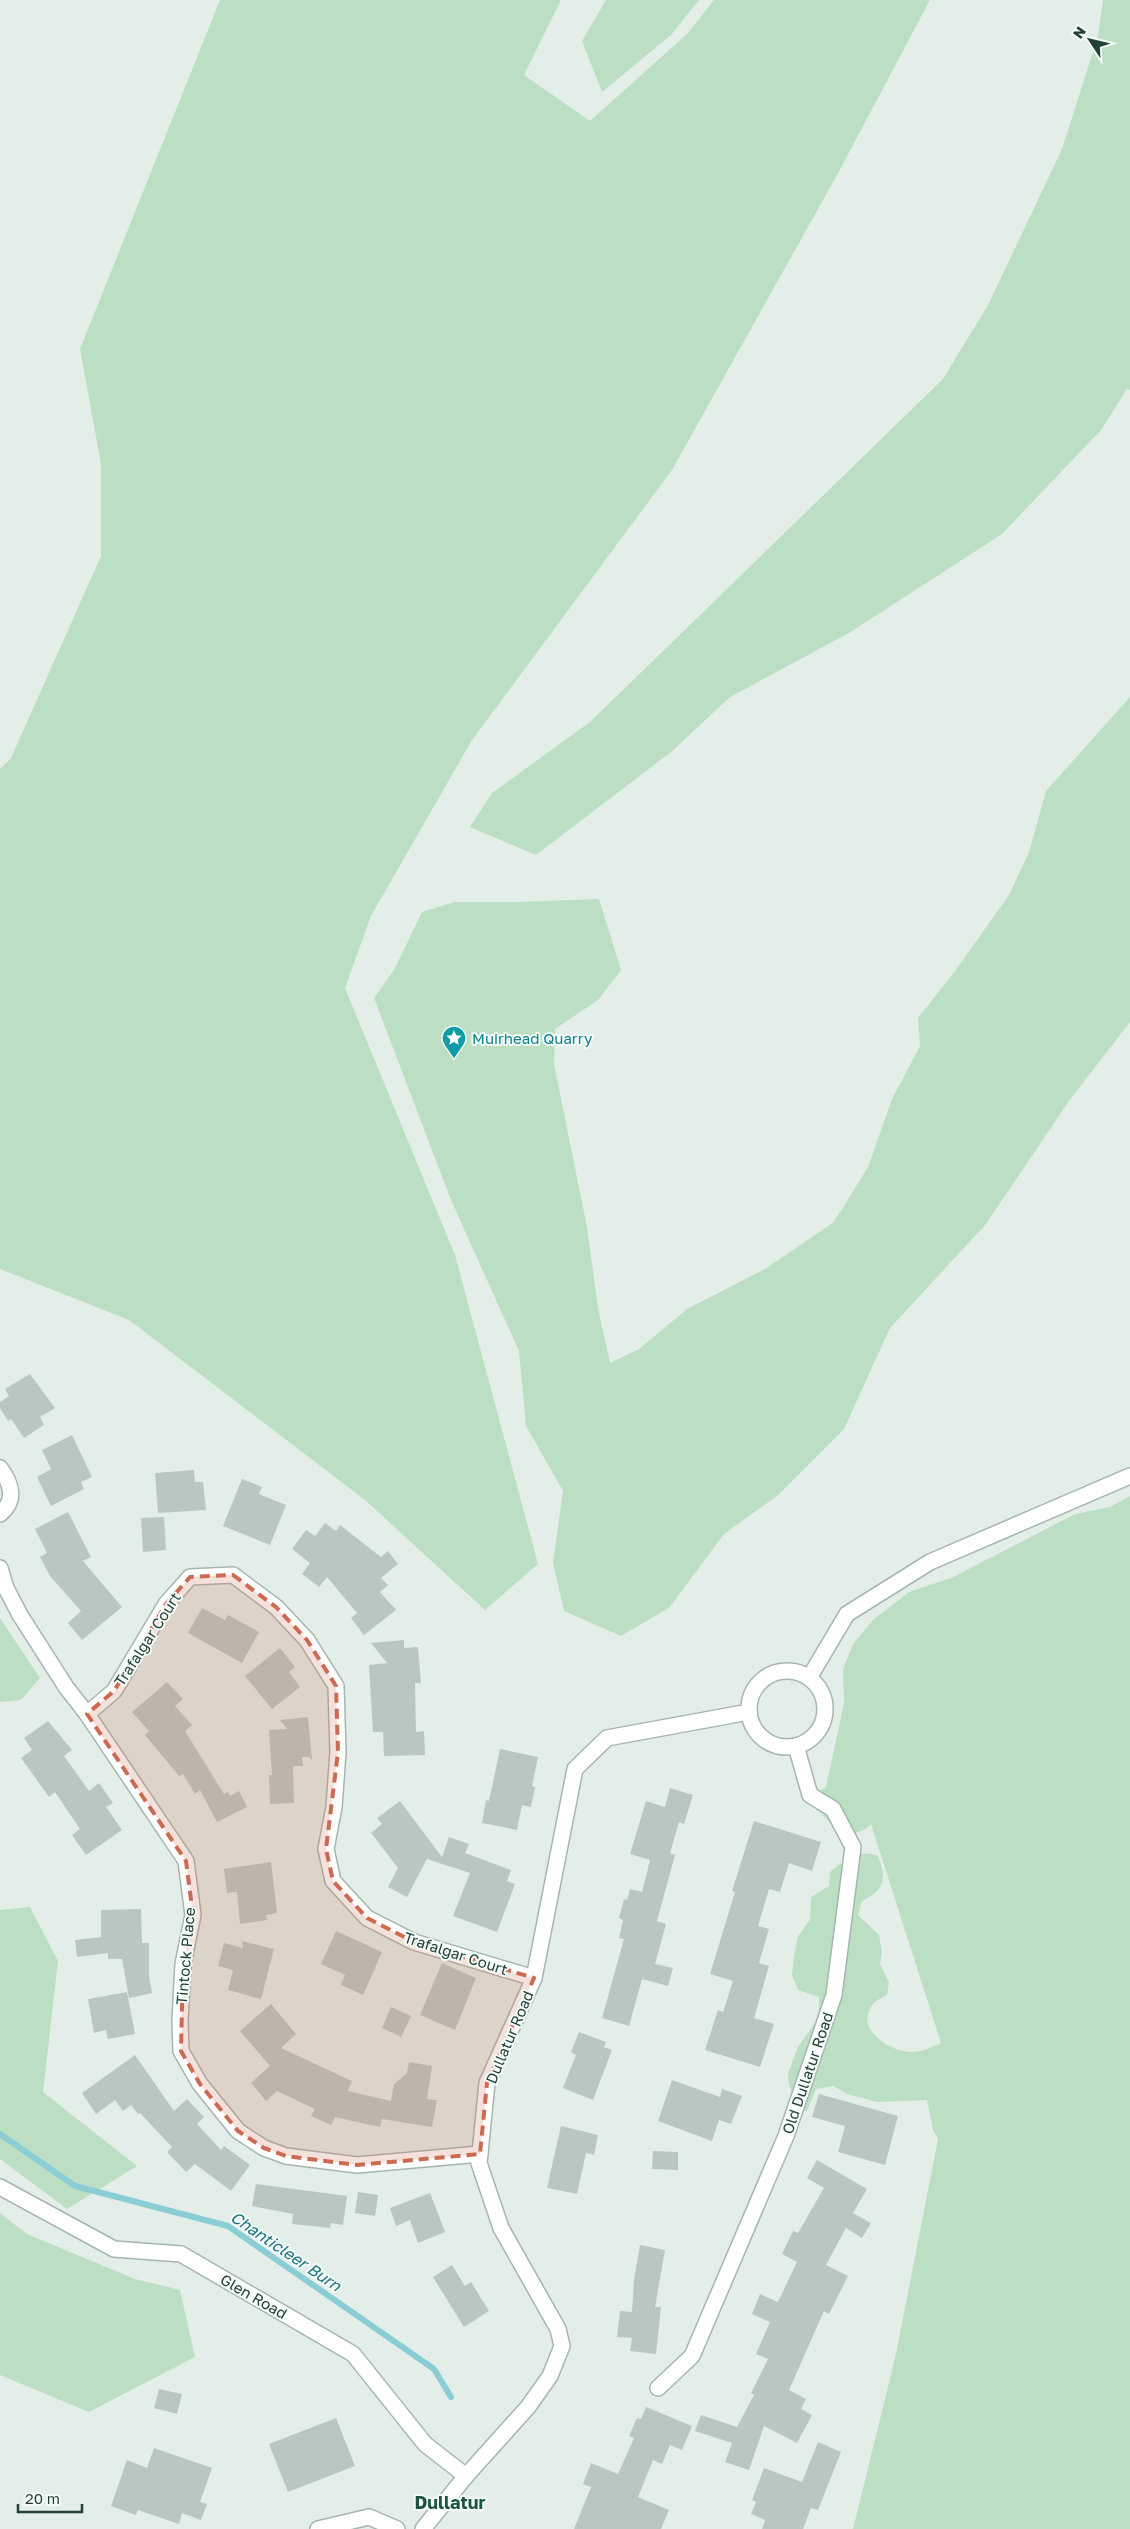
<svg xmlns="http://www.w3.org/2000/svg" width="1130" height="2529" font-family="'Golos Text',sans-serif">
	<rect width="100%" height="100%" fill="#e3eee8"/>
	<g fill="#bcdfc3">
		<polygon points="220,0 561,0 524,75 590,121 687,34 714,0 930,0 837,175 672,470 472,740 371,916 345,988 455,1255 538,1564 485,1610 365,1500 129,1320 0,1269 0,769 11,758 101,556 101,464 80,349"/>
		<polygon points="606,0 699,0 671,35 602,92 582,41"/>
		<polygon points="1103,0 1130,0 1130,390 1127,389 1101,430 1002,534 849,633 730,697 671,752 536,855 470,827 492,793 590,722 943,379 988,305 1062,149 1098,36"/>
		<polygon points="1130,697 1130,1022 1069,1101 986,1224 890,1328 844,1429 777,1496 724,1534 669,1608 621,1636 564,1611 553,1563 563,1491 526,1426 519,1351 451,1200 374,998 394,970 422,912 455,902 519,902 599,899 621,970 598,1000 555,1029 554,1064 587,1227 598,1308 610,1363 639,1349 687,1309 765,1269 834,1222 868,1167 892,1099 920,1046 918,1018 955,971 1009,895 1029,852 1046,791"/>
		<path d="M1130,1496V2529H853L896,2354L938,2139L933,2130L927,2100L877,2102L847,2094L833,2086L816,2089L807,2111L799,2112L789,2085L788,2073L798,2047L819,2017V1997L798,1990L792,1975L794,1956L798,1936L810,1920L811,1897L829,1886L830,1872C844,1860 859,1848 878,1856C887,1878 885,1890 862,1901L858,1915L879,1935L882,1952L880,1964L889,1982L887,1995C883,1997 877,2000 874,2003C852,2027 889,2052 911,2052C920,2052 934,2047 941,2043L871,1824C851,1846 825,1821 813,1802L818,1792L826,1787L844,1703L843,1669L853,1644L873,1620L909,1592L951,1578L1075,1514L1110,1507Z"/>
		<polygon points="0,1618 40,1678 21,1700 0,1702"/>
		<polygon points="30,1907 58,1961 43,2092 137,2166 67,2209 0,2159 0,1910"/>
		<polygon points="0,2213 27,2234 135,2279 180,2290 195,2357 89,2412 0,2375"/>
	</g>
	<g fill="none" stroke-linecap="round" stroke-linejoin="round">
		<polyline stroke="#8acdd4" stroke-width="6" points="0,2134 75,2186 228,2226 434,2369 451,2397"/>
	</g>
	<g fill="#b8c8c1">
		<polygon points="30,1374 55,1408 40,1417 44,1425 24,1438 11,1419 8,1421 0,1408 0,1402 9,1396 5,1389"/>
		<polygon points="72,1435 92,1477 81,1482 84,1489 51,1506 37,1477 51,1469 42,1450"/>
		<polygon points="194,1470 195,1482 203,1482 206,1510 158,1513 155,1473"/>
		<polygon points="242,1479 262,1487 259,1494 286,1505 270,1545 223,1526"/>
		<polygon points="68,1512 91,1557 83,1561 122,1607 82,1640 68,1623 81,1611 50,1576 40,1557 47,1553 35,1529"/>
		<polygon points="164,1517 166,1550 143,1552 141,1518"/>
		<polygon points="325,1523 336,1531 340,1525 381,1557 388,1551 398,1564 381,1578 388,1585 380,1592 396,1610 364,1635 351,1618 357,1613 327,1577 319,1587 302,1574 310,1563 292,1549 306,1530 315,1536"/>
		<polygon points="202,1608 225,1620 228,1615 259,1632 242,1663 188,1633"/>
		<polygon points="404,1640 404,1648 418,1647 421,1683 415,1683 416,1732 424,1731 425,1755 384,1756 383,1732 373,1732 369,1665 387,1663 371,1643"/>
		<polygon points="280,1648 295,1667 289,1672 300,1687 272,1709 245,1676"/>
		<polygon points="167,1682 183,1699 175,1706 192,1725 185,1731 224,1794 228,1792 230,1796 239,1791 247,1807 217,1822 200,1790 195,1794 183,1774 179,1776 145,1735 149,1731 132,1712"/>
		<polygon points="308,1717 312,1760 309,1757 302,1757 303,1766 293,1766 294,1803 270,1804 269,1775 272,1775 269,1730 287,1729 280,1720"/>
		<polygon points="48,1721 72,1750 64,1756 89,1791 99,1783 113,1803 106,1807 122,1830 86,1855 72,1835 80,1829 55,1792 49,1797 21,1758 32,1750 24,1738"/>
		<polygon points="500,1749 538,1757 532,1786 535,1787 531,1807 522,1805 517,1830 482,1823 486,1800 489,1801"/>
		<polygon points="670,1788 693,1795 684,1824 679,1822 670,1853 675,1855 657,1921 666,1924 655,1964 673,1968 668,1986 642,1979 629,2026 602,2018 624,1939 619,1938 623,1920 619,1918 624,1899 627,1900 630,1889 642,1892 650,1860 630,1854 646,1801 665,1807"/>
		<polygon points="400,1801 442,1857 449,1837 469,1844 465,1853 511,1870 507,1881 515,1884 497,1932 453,1916 470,1873 427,1859 407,1897 388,1887 398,1868 371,1833 382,1824 377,1818"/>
		<polygon points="754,1821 821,1842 812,1871 789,1863 780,1892 769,1889 758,1926 769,1929 759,1963 769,1966 754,2018 774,2024 760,2067 705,2050 718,2010 723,2012 733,1981 710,1974 735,1892 732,1891"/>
		<polygon points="271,1862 277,1913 266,1915 267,1920 240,1924 237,1892 227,1893 224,1869"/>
		<polygon points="141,1909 142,1943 149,1943 149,1976 152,1993 129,1998 122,1959 108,1959 108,1953 77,1957 75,1940 101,1937 101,1910"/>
		<polygon points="336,1931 382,1952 363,1995 341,1985 345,1975 321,1964"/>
		<polygon points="242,1941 274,1949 261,1999 228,1990 233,1970 218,1966 224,1943 243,1948"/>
		<polygon points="442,1963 476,1978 455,2030 420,2015"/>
		<polygon points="127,1992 135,2034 108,2039 106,2030 94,2033 88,1999"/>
		<polygon points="271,2004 296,2034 281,2048 352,2081 348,2091 391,2101 394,2084 407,2073 409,2062 432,2066 427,2099 437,2100 432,2127 382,2119 380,2127 335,2117 331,2125 311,2116 315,2109 277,2091 266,2101 251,2083 270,2066 240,2031"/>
		<polygon points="391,2007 411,2016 401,2037 382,2028"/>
		<polygon points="579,2032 606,2042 604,2047 612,2050 593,2100 563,2088 576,2055 571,2052"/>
		<polygon points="135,2055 174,2111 187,2099 204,2117 197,2124 221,2150 224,2146 250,2165 231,2191 195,2164 186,2172 167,2152 172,2147 140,2113 138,2114 131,2105 123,2111 115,2100 96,2114 82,2093"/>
		<polygon points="672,2080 720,2097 722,2089 742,2096 731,2124 719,2120 712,2141 658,2121"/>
		<polygon points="819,2094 898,2116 885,2165 838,2152 845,2126 812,2117"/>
		<polygon points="561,2126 598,2135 594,2155 586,2153 577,2194 547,2188"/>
		<polygon points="653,2151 678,2152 678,2170 652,2169"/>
		<polygon points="817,2160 867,2189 853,2213 871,2223 862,2238 846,2228 826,2265 848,2276 829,2314 824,2311 789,2390 806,2399 801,2409 812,2415 797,2443 764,2426 749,2470 725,2462 732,2443 695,2431 701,2415 737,2427 754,2395 751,2393 768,2359 756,2354 770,2322 752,2314 760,2294 778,2302 797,2262 782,2254 793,2231 798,2233 824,2188 807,2178"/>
		<polygon points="256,2184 347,2196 343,2225 331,2223 330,2228 292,2224 293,2214 252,2206"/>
		<polygon points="358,2192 378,2195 375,2216 355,2213"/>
		<polygon points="430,2193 445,2232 418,2243 410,2220 396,2226 390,2208"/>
		<polygon points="640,2245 665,2250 655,2307 661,2307 656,2354 630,2351 632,2338 617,2337 620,2311 632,2312 634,2280"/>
		<polygon points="452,2265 465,2286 471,2282 489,2311 464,2327 433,2277"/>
		<polygon points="159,2389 182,2394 177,2414 154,2408"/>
		<polygon points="646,2407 692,2426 682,2450 670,2445 662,2464 653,2460 638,2497 669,2510 661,2529 574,2529 591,2487 583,2484 591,2463 618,2474 634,2438 629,2436 637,2418 641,2419"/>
		<polygon points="336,2418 355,2466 288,2492 269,2444"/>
		<polygon points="818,2442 841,2452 818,2510 811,2508 803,2529 762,2529 765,2520 751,2514 756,2502 752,2500 764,2468 802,2482"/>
		<polygon points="154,2448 212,2468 200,2502 207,2504 201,2520 182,2513 179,2524 138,2510 136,2515 111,2506 127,2460 147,2468"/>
	</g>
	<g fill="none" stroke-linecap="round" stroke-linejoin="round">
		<defs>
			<g id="minor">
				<path d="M0,1468C11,1483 17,1500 0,1514"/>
				<polyline points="0,1568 6,1588 20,1615 66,1687 87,1714 186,1861 193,1915 183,1964 180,2021 181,2051 200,2084 238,2131 264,2148 286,2156 357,2165 480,2154"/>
				<circle cx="787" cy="1709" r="38"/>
				<polyline points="809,1678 847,1614 930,1562 1130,1476"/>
				<polyline points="87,1714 114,1691 166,1604 190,1577 233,1575 276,1607 307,1640 336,1686 338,1752 334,1807 326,1849 333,1881 367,1918 414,1942 534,1978"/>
				<polyline points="0,2187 114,2249 181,2254 353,2354 425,2444 466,2476"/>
				<polyline points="658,2388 692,2356 786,2136 834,1995 853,1847 833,1809 810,1795 796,1746"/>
				<polyline points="318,2529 369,2517 397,2529"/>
				<polyline points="423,2529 466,2476 528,2407 550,2376 562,2346 558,2329 501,2228 479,2163 487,2083 534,1978 575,1769 607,1738 749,1712"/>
			</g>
		</defs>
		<use href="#minor" stroke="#a5b6af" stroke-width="18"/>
		<use href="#minor" stroke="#fff" stroke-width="15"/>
	</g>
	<path fill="#cc6b52" fill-opacity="0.2" stroke="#cc6b52" stroke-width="4" stroke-dasharray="10 6" stroke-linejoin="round" d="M233,1575L276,1607L307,1640L336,1686L338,1752L326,1849L333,1881L367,1918L414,1942L534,1978L487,2083L480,2154L357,2165L286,2156L264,2148L238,2131L200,2084L181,2051L183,1964L193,1915L186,1861L87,1714L114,1691L166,1604L190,1577Z"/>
	<defs>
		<symbol id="sight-pin" viewBox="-11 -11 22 30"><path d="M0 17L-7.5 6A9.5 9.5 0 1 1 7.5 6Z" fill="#0f9aa8" stroke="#f4faf7"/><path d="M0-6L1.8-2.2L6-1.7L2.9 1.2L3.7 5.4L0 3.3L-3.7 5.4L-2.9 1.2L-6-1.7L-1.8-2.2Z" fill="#fff"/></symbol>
	</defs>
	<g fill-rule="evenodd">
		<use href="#sight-pin" x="440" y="1024" width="28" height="38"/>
	</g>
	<g text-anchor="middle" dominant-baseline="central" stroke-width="4" stroke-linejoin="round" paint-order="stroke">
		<g font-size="15" fill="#0d838f" stroke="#f4faf7" text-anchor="start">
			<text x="472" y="1038">Muirhead Quarry</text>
		</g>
		<g font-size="15" fill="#224036" stroke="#f4faf7">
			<text transform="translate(147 1639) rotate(-57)">Trafalgar Court</text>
			<text transform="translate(456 1953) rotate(18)">Trafalgar Court</text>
			<text transform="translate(185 1956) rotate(-85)">Tintock Place</text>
			<text transform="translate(509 2037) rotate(-67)">Dullatur Road</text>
			<text transform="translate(807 2073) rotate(-71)">Old Dullatur Road</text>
			<text transform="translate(254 2296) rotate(30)">Glen Road</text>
		</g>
		<g font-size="16" font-style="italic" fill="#1a737e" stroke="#f4faf7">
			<text transform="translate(286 2251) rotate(34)">Chanticleer Burn</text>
		</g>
		<g font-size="18" font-weight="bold" fill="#1d5343" stroke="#f4faf7">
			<text x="450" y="2502">Dullatur</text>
		</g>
	</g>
	<g transform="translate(1090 40) rotate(305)" stroke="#f4faf7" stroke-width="4" paint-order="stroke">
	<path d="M0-4L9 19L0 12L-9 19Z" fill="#224036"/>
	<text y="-8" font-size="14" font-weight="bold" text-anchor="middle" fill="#224036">N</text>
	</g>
	<path d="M18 2504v8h64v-8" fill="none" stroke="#224036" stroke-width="2.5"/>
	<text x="25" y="2504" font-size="15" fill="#224036" stroke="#f4faf7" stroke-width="4" paint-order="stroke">20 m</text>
</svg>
